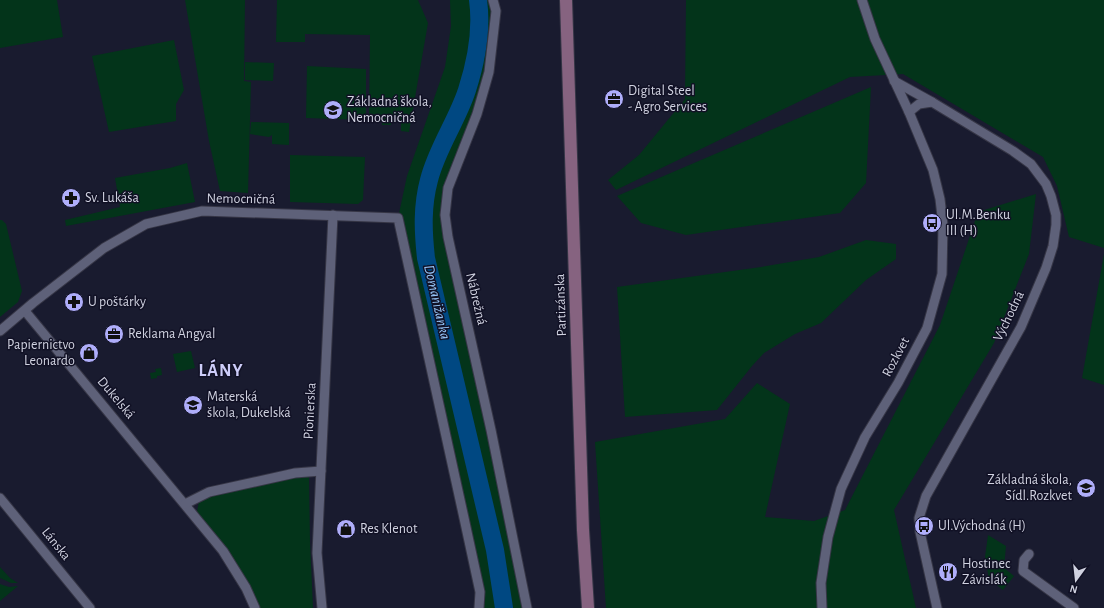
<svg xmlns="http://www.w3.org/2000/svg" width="1104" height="608" font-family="'Alegreya Sans',sans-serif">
	<rect width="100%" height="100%" fill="#191b2f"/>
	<g fill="#03341a">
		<polygon points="0,0 57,0 63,37 0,48"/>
		<polygon points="185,0 245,0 244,81 251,82 248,193 220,191 209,141"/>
		<polygon points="277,0 418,0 428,23 409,132 401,131 401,120 392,121 391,125 382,125 382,115 369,114 370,35 305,34 305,42 276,42"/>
		<polygon points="450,0 493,0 489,72 448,188 445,215 527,608 479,608 398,218 407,176 445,67 451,26"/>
		<polygon points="686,0 1104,0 1104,248 1069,237 1057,186 1043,157 903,74 850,77 616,190 608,180 639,155 685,99"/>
		<polygon points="174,40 184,90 176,104 176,121 109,132 92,56"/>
		<polygon points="245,62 274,63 273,81 245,80"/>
		<polygon points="307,66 366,69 366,120 306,118"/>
		<polygon points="871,87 866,183 840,213 686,235 641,223 617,196"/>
		<polygon points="251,122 289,123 289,145 272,144 272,135 269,137 250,134"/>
		<polygon points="290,155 365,157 363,200 358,204 290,202"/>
		<polygon points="187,163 195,202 66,226 65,220 120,207 115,178 170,168"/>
		<polygon points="1036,194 1029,254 994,343 894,510 916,608 606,608 595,442 725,419 757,383 790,404 765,517 814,521 845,510 940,325 978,212"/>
		<polygon points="0,220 2,220 6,224 22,291 18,302 0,317"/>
		<polygon points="866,240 896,244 896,259 866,280 821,323 795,334 764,353 752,366 717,410 625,417 617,287 761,267 819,257"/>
		<polygon points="1104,254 1104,385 1082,378"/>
		<polygon points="191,351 195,368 177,372 173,354"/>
		<polygon points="161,368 162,375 157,376 157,378 151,379 150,373 156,372 155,369"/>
		<polygon points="293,477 309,477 310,542 313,608 258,608 230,555 197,512 199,501 212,495"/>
		<polygon points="988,535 1006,546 1004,568 1014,576 1003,590 989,579 985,557"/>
		<polygon points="0,567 10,578 18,583 11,583 0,578"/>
		<polygon points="0,584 9,587 18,586 0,601"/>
	</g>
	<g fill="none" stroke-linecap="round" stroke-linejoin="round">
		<path stroke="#004882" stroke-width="18" d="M478,0C482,29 476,62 467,90C457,121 437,148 429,180C422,206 423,231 426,258L495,550L504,608"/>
		<defs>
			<g id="street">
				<polyline points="493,0 496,11 489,72 477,114 448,188 445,215 448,237 491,430 527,608"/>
				<polyline points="894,81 932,102"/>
				<polyline points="909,112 919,104 932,102 1013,151 1031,164 1046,184 1051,196 1056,215 1056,225 1053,246 1046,268 1021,327 926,496 919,518 920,532 937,608"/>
				<polyline points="25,311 223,551 246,588 255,608"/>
				<polyline points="0,331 33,303 104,248 146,224 202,211 398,218 464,518 480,592 479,608"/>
				<polyline points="0,498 90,608"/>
				<polyline points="185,504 209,492 295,473 321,471"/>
				<polyline points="1029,554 1024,560 1023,571 1074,608"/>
				<polyline points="322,608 317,553 333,215"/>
				<polyline points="822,608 821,583 828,537 841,489 865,437 898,383 927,328 942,274 943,225 940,199 933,170 909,112 875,39 862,0"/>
			</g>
			<polyline id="secondary" points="566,0 583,530 588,608"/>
		</defs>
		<use href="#street" stroke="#363646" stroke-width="11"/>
		<use href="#secondary" stroke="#363646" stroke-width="14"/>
		<use href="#street" stroke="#5e6179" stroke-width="9"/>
		<use href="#secondary" stroke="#866380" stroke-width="12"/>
	</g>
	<defs>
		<symbol id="office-disc" viewBox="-11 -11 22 22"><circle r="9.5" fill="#afaefa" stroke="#111125"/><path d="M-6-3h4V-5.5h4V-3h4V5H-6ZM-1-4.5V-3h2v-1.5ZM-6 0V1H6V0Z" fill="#111"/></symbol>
		<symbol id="school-disc" viewBox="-11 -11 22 22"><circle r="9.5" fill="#afaefa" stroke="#111125"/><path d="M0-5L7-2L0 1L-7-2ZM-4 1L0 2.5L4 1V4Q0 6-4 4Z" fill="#111"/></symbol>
		<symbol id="pharmacy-disc" viewBox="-11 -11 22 22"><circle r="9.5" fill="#afaefa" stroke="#111125"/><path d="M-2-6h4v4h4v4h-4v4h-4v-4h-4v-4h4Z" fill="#111"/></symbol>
		<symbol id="bus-disc" viewBox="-11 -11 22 22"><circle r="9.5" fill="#afaefa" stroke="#111125"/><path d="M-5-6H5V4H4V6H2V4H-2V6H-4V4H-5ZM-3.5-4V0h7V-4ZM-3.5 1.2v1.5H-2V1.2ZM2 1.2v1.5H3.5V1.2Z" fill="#111"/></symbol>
		<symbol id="shop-disc" viewBox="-11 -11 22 22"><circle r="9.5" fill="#afaefa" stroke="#111125"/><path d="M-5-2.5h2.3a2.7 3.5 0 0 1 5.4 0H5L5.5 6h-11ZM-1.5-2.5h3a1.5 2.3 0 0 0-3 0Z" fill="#111"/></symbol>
		<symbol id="restaurant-disc" viewBox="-11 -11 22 22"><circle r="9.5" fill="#afaefa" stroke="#111125"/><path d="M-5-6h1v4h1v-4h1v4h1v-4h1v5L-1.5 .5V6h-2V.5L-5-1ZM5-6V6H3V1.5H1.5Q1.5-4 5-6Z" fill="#111"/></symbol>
	</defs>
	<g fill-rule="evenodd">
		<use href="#office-disc" x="603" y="88" width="22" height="22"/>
		<use href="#school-disc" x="322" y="99" width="22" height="22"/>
		<use href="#pharmacy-disc" x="60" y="187" width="22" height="22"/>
		<use href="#bus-disc" x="921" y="212" width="22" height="22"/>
		<use href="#pharmacy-disc" x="63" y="291" width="22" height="22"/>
		<use href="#office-disc" x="103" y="323" width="22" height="22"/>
		<use href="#shop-disc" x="78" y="342" width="22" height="22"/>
		<use href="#school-disc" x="182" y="394" width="22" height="22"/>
		<use href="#school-disc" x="1075" y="477" width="22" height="22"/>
		<use href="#bus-disc" x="913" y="515" width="22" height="22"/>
		<use href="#shop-disc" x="335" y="518" width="22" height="22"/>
		<use href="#restaurant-disc" x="937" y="561" width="22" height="22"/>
	</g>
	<g text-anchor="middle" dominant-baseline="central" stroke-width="3" stroke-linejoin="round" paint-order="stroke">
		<g font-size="14" fill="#d0d2e0" stroke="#111125" text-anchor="start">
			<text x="628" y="91">Digital Steel<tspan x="628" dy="16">- Agro Services</tspan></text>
			<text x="347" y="102">Základná škola,<tspan x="347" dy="16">Nemocničná</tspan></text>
			<text x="85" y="198">Sv. Lukáša</text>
			<text x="946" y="215">Ul.M.Benku<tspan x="946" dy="16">III (H)</tspan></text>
			<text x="88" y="302">U poštárky</text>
			<text x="128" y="334">Reklama Angyal</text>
			<text x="75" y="345" text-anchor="end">Papiernictvo<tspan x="75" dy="16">Leonardo</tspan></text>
			<text x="207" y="397">Materská<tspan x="207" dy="16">škola, Dukelská</tspan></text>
			<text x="1072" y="480" text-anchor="end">Základná škola,<tspan x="1072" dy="16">Sídl.Rozkvet</tspan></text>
			<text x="938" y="526">Ul.Východná (H)</text>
			<text x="360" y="529">Res Klenot</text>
			<text x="962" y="564">Hostinec<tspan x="962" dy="16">Závislák</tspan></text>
		</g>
		<g font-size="14" fill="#d0d2e0" stroke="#111125">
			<text transform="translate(241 199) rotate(1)">Nemocničná</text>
			<text transform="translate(476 299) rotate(77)">Nábrežná</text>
			<text transform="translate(561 305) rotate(-92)">Partizánska</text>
			<text transform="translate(1009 316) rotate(-64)">Východná</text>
			<text transform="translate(896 357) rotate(-62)">Rozkvet</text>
			<text transform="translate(116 398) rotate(50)">Dukelská</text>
			<text transform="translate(310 411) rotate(-87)">Pionierska</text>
			<text transform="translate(56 544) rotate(51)">Lánska</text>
		</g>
		<g font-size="15" font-style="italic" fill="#97c6f9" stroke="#111125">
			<text transform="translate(437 302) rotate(77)">Domanižanka</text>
		</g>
		<g font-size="18" font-weight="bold" letter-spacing="1" fill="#cdcdf9" stroke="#111125">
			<text x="221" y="371">LÁNY</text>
		</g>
	</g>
	<g transform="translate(1076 580) rotate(195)" stroke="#111125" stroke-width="3" paint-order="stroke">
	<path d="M0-3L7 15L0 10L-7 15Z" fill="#d0d2e0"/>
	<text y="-6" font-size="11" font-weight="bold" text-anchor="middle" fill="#d0d2e0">N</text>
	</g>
</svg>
